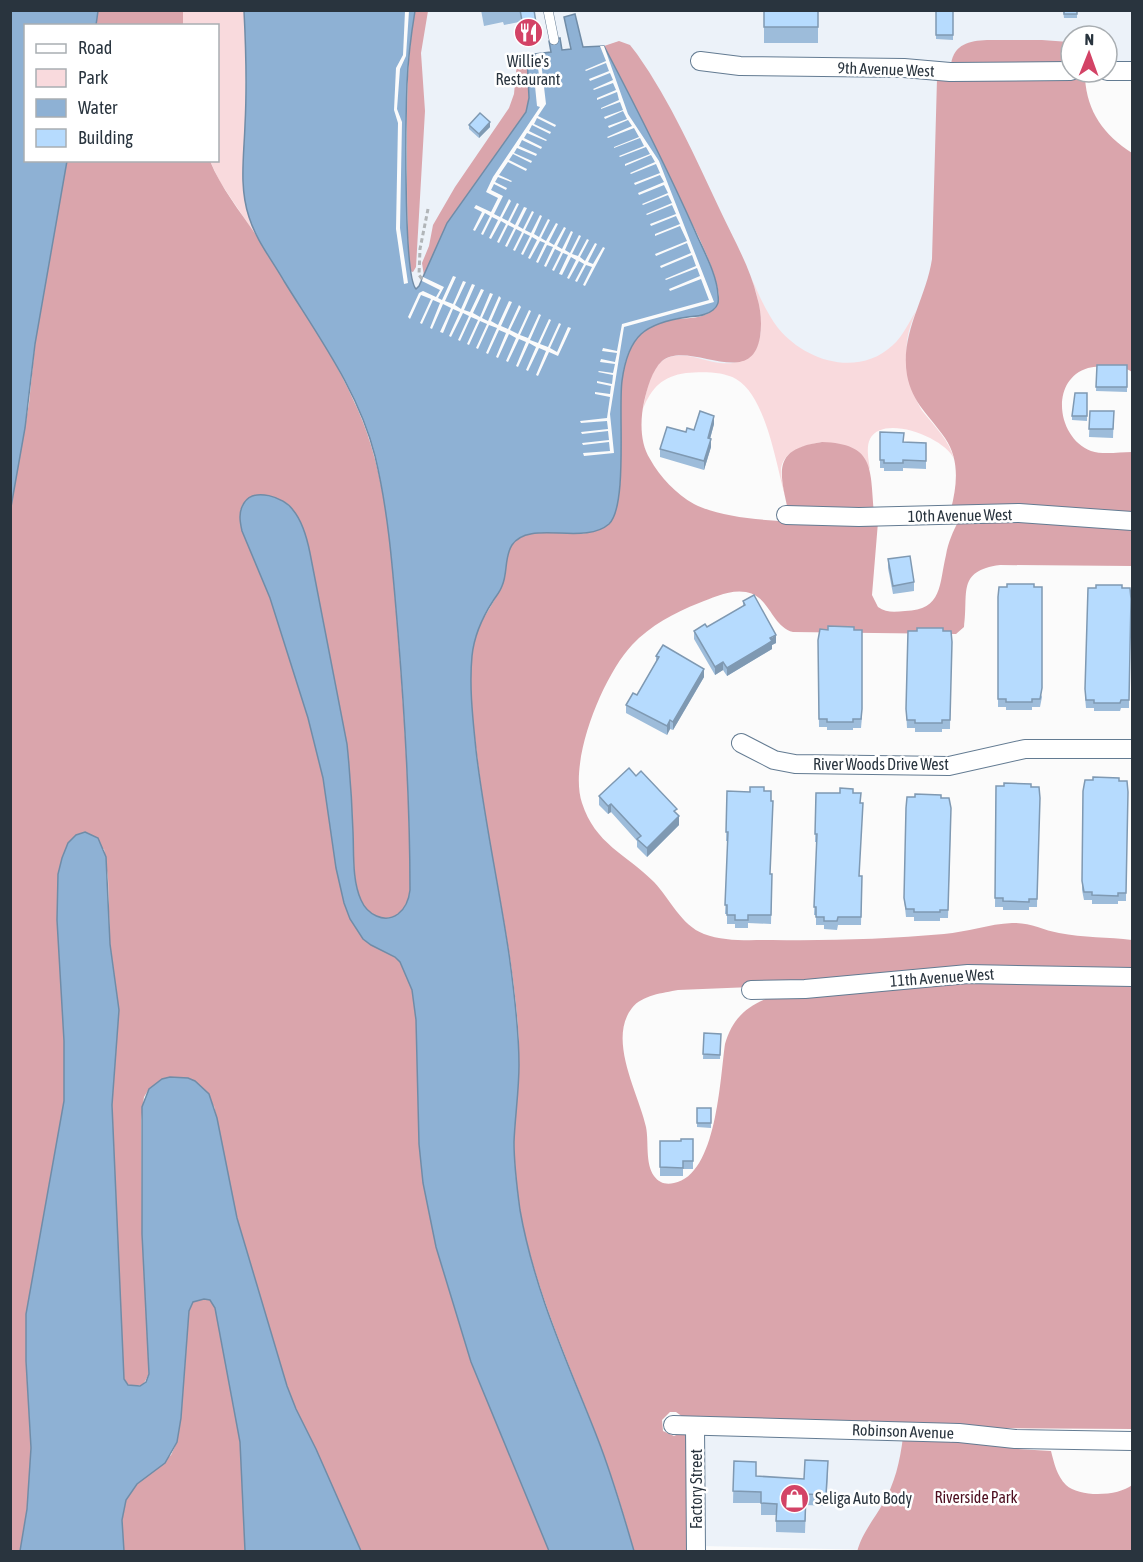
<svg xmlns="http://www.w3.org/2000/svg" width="1143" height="1562" font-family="'Asap Condensed',sans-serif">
	<rect width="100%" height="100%" fill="#fbfbfb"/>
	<g fill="#ecf2f9" fill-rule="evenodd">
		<path d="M415,11H1132V78L962,79L960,369L624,365L698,316L583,47L575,14L564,17L571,49L562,51L559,38L549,41L551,52L527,55L529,82L436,245L419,286L417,288H414L409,260ZM1071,36H1107V72H1071Z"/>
		<polygon points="704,1434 919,1437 918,1551 702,1546"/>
	</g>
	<g fill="#f9dadd">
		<path d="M183,11H244C246,48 246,85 245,122C244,164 238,202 259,240L220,182L210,161L218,160V26L183,25Z"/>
		<path d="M750,275C758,293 766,312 778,328C805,361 858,378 893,345C903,336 909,322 916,311C912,321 908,331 907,342C905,361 912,398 924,413C936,428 949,440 954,459C946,438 883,413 870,439C865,449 870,466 871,476L870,469L822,442C806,445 781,451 781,471C781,479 784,488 785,496C776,464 766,396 736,379C722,371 701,372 686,373C663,376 651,388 643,409C646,394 650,367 665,359C684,350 702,361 720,363C775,368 763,307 750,275Z"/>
	</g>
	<g fill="#daa5ac">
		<polygon points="98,11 183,11 183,25 96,25"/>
		<path d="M415,11H428L421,53L425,111L416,267L413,272L410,271C407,235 407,198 407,161C407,111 406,61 415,11Z"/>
		<path d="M987,40H1042L1069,42L1071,43V64H951C954,44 969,41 987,40Z"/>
		<path d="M619,41L630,45L637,54C671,102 695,157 720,210C733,238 750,267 757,297C761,310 762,324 760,337C751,391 689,339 662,361C652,370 647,389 644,402C640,421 640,443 650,459C660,477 676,494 694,504C738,526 829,522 878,522L872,595L878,607C886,613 895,612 905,611C943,610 939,584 946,555C948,543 953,531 959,520L1004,518L1132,528V566L1000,565C956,571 969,593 964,627L956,634L793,632C771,626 770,596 746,592C730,589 712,598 699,603C674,613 651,625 632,645C603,676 568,761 582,803C595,844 626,854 654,882C670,899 681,925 704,934C725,942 750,940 772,940C829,941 887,939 944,934C967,932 989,924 1012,923C1029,922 1043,930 1059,933C1083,938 1109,937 1132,940V971L678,990C663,993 642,995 632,1008C607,1040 639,1094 646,1127C649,1142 645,1163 654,1176C659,1183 666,1185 674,1183C717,1175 720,1078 725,1044C732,1020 745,1007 768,998L926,980L1132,982V1429L966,1428L683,1417L676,1412H670L662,1420L663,1431L674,1436L683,1432L688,1434L690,1551H634C624,1515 613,1478 599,1442C574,1376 545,1312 527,1243C519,1210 514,1175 514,1141C515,1103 521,1065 518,1027C511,935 487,846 477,755C473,719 466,681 473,646C478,621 493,607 502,584C508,571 503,553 515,541C528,527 569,536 587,533C595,531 602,528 608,524C612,512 618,498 620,485C621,476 620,466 620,458C620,425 616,389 627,358C648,299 697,332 715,307C719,302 719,295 718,290C712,261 696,232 683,205C658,151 632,99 604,46Z"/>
		<polygon points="527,55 529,98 526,112 447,223 424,276 422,263 429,246 433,225 455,187 509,108 514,94 517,62 520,57"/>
		<path d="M1085,78C1087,112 1104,135 1132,153V372C1126,367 1118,368 1111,367C1103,367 1095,366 1088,368C1049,380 1057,438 1091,451C1103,455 1119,452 1132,452V514L951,509C957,485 960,460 945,438C930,416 912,403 907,375C900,333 926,299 932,259L937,79Z"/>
		<path d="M67,161H210C222,190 243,215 260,241C295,295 332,351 358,410C387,476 391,552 397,623C404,712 410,800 410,890C409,899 406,908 398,914C384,924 367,914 361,900C352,879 354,854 353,832C352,802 350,773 347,744L310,553L306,537L298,518L287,503L258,496L247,500L242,505L240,512L242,531L270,598L308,718L323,778L336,868L344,903L350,919L363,939L395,957L400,962L412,990L416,1020L419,1144L423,1183L436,1247L471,1362L549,1551H361L308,1433L296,1409L287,1386L237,1218L214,1106L162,1079L149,1089L144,1097L141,1120L142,1234L149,1374L143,1385L131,1386L125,1383L123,1374L112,1105L119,1010L110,944L108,878L104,849L68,843L62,858L57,895L64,1041V1101L26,1314V1361L31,1448L27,1509L20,1551L11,1552V507L29,403L35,344Z"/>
		<path d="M822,442C875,444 870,468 874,512L788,510C779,470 773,449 822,442Z"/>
		<polygon points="204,1299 210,1300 215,1308 240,1442 245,1551 124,1552 122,1520 126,1500 137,1484 171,1455 177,1442 181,1418 189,1311 193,1302"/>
		<path d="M903,1437L972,1440L1018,1449L1051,1451C1054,1463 1057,1476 1066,1485C1080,1498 1119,1496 1132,1485V1551L857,1552C862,1533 873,1521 882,1505C895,1484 900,1461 903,1437Z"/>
	</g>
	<g fill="#8eb1d4" stroke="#708ca7" stroke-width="1.5">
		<polygon points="11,10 98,11 96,25 26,26 26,160 67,161 35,344 25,428 11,507"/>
		<path d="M244,11H415C411,35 408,59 407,84C406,111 403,276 416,289L419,286L447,223L526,112L529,98L527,55L551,52L549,41L560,38L562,50L571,49L564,17L575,14L583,47L604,46C636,107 667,168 695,231C703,250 717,274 718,295C719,302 718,306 713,310C706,316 696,316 688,317C645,323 628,335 622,381C618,410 628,506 609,524C584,546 529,519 512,545C504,557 508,573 502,586C500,592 496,596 493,601C482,618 474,636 472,656C469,687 473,720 476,750C484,819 499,886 509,954C514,990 519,1028 519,1065C519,1091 515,1116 514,1142C514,1165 517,1188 520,1210C534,1290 568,1363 597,1437C612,1475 623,1513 634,1551H549L471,1362L436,1247L423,1183L419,1144L416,1020L412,990L400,962L395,957L371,945L363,939L350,919L344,903L336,868L323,778L308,718L270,598L242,531C240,522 238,512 244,503C254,487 284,497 293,510C303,522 307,538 310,553L347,744C350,773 352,802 353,832C354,854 352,880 361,900C367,914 384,924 398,914C406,908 409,899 410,890C410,804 405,719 398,633C393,574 389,514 375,456C359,392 318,336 284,281C272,260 256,240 249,217C239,187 244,156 245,125C247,87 246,49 244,11Z"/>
		<polygon points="85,832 98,838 106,857 110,944 119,1010 112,1105 124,1379 128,1385 140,1386 146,1382 149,1374 142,1234 142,1107 149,1089 162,1079 170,1077 188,1078 195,1081 209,1094 217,1118 237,1218 287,1386 296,1409 316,1449 361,1551 245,1551 240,1442 215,1308 210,1300 204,1299 193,1302 189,1311 181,1418 177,1442 165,1463 137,1484 126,1500 122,1520 124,1551 20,1551 27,1509 31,1448 26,1361 26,1314 64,1101 64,1041 57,920 58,874 62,858 68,843 76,835"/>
	</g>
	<g fill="#fbfbfb">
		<polygon points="405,11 409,11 406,56 400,69 397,109 402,122 400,228 408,283 404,284 396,229 398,123 394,110 396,68 403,55"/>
		<polygon points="600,46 604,46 628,114 659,161 714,302 624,327 610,414 614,453 584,456 583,453 610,451 609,442 583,445 582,443 609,440 608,431 582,434 581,432 608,429 607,421 581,423 580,421 607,418 610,397 595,394 595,392 610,394 611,386 597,383 597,381 612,384 613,375 598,372 599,371 613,373 615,364 600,362 601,359 615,362 617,353 602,351 603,348 617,351 622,324 709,300 701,279 670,291 669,289 700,276 697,268 666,280 665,279 696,266 692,255 661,268 660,266 691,253 687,243 656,256 655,254 687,241 680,226 655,236 655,234 680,224 676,216 651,226 650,224 676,214 672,205 647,215 646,214 672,203 668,195 643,205 642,204 668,193 664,185 639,195 638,193 664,182 660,175 635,185 634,183 660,173 656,164 631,174 630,173 655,162 651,155 625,166 625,164 650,154 646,147 620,157 619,156 644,146 640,138 614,148 614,147 639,137 634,128 608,138 607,137 632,126 628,120 609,128 608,126 627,119 623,111 605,119 604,117 623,110 620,102 601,109 601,108 619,100 617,92 597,100 597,98 616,90 613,83 594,90 593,89 613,80 610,73 590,81 589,79 609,71 606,63 586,71 585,70 606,61"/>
		<polygon points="540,53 546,104 538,116 556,125 555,127 537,118 534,124 551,132 550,134 532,125 529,131 547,140 546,141 527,133 524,138 542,147 541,149 522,140 519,146 537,154 536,156 517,148 514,153 532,161 531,163 513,154 509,160 527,169 526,171 508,162 499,175 512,181 511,182 498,177 495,182 507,188 506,190 494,184 491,190 503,196 494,214 500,217 509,199 511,201 502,218 508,221 517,203 519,204 510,222 515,225 524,207 527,208 518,226 523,229 532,211 534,212 525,230 531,233 540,215 542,216 534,234 539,237 548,219 550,220 541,238 546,241 556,223 558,224 549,242 554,245 564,227 566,228 557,246 562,249 571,231 573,232 565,250 570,253 579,235 581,236 572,254 578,256 587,239 589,240 580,257 585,261 595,243 597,244 588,262 593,264 603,247 605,248 585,286 583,285 592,267 586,265 577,282 575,281 584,264 579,261 569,279 567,278 576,260 571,257 562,275 559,274 568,255 563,253 554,271 552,270 561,252 555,249 546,267 544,266 553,247 547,245 538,263 536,262 545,243 540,241 530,259 528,258 537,240 532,237 523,255 521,254 530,236 524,233 515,251 513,250 522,232 516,229 507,247 505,246 514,228 508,225 499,243 497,242 506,224 501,221 491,239 489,238 498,220 492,217 483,235 481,234 490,216 485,213 475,231 473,230 482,212 474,208 476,205 491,212 498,198 486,192 493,177 540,107 537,106 534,76 539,75 536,54"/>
		<polygon points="453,276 456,277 445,301 453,304 463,281 466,282 455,305 461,309 472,284 475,285 464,310 470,312 481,289 484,290 473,313 480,317 490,293 493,294 482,318 488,321 499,296 501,298 491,321 498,325 509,301 512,302 501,326 508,329 519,305 521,307 510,330 518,334 529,310 531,311 520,335 528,338 539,314 541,315 530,340 538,343 549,319 551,320 540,344 548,347 559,323 561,324 550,348 557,352 568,327 571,328 558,356 549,352 538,376 536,375 546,351 539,348 528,371 526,370 536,347 529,343 518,367 516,366 526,342 519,339 508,362 506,361 516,338 509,334 498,358 496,357 506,333 499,330 488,354 486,353 497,328 489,325 478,349 476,348 487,324 480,321 469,345 467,344 478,320 471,317 460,341 458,340 469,316 463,313 451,337 449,336 460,312 453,309 443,333 440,332 451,308 443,304 432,329 430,328 440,303 433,300 422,324 420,323 431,299 421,295 410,319 408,317 419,293 423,291 436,297 440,290 422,281 423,277 444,287 438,298 442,300"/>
	</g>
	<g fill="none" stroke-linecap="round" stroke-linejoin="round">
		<defs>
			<polyline id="lane" points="548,10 554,40"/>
			<g id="street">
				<polyline points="700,61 740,66 904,68 950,72 1071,71"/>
				<polyline points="1107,71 1132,71"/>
				<polyline points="786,515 859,517 1019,513 1132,521"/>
				<polyline points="741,743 774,760 795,764 949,766 1025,749 1132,749"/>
				<polyline points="751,990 805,989 968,974 1132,977"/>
				<polyline points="673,1425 959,1433 1015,1439 1132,1441"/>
				<polyline points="695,1426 696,1552"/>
			</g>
		</defs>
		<use href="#lane" stroke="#637b92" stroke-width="10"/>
		<use href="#street" stroke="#637b92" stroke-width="20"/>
		<polyline stroke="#b1b5b8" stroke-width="3" stroke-dasharray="4.5 3" stroke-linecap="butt" points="422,279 419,275 420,249 428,209"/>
		<use href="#lane" stroke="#fff" stroke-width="9"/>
		<use href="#street" stroke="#fff" stroke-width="18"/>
	</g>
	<g fill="#9dbcda">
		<polygon points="481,10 534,10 536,23 536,39 523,42 519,22 504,25 503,22 484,26"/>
		<rect x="764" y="10" width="54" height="33"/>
		<polygon points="936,10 953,10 953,40 936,39"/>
		<polygon points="1063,10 1077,10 1077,18 1064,18"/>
		<polygon points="469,125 490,127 479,138 469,129"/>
		<polygon points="1097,365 1127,365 1127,392 1096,391"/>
		<polygon points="1087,393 1087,421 1072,420 1072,416"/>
		<polygon points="1090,411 1114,411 1113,438 1089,437"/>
		<polygon points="714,424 710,439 711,447 704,470 660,457 660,449 694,430"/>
		<polygon points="880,432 904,442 926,443 926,469 903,468 903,471 884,471 884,468 880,468"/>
		<polygon points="888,559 914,582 914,591 893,594 888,568"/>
		<polygon points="1088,588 1130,588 1129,708 1121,708 1120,711 1094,711 1094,708 1086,708 1085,697"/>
		<polygon points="998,597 1042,697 1040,707 1032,707 1032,710 1006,710 1006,707 998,707"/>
		<polygon points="743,601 776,643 772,645 772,649 727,676 723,670 715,675 694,639 694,631 707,627 743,607"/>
		<polygon points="943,631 951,631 950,729 942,729 942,732 915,732 915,728 907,728 906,709"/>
		<polygon points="818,640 862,717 861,728 853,728 853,730 827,730 827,727 819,727"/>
		<polygon points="656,656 704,677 673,730 670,729 667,735 626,713 626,705 637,695 656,662"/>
		<polygon points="636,776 677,814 679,825 647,857 637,847 637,841 611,812 608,814 599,805 599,796"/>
		<polygon points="1119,781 1127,781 1126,901 1118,901 1118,904 1092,904 1092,900 1084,900 1082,890 1083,791"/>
		<polygon points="996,786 1039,787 1037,907 1029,907 1029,910 1003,910 1003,907 995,907"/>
		<polygon points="727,791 770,874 772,874 771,924 748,923 748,928 735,928 735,924 727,924 727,914 725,914 728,841 726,841"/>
		<polygon points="816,793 860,876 862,876 861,925 838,925 837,930 824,929 824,925 816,925 816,915 814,915 817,842 815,842"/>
		<polygon points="941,798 951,817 948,918 940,918 940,921 914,921 914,917 906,917 904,898"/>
		<polygon points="704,1033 721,1034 720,1059 703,1059"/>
		<polygon points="697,1108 711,1108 711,1128 697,1127"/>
		<polygon points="693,1139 693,1169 683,1169 683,1176 660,1176 660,1141 681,1141"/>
		<polygon points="734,1461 756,1476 804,1479 828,1473 826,1506 806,1505 805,1533 776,1532 776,1515 761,1515 761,1503 733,1503"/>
	</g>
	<g fill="#7f99b2">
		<polygon points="490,122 490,127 479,138 479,134"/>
		<polygon points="714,416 714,424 708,446 708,438"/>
		<polygon points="711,439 711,447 704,470 704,461"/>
		<polygon points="776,635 776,643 772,645 772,649 727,676 727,668"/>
		<polygon points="723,662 723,670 715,675 715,667"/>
		<polygon points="704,669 704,677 673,730 673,722"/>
		<polygon points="670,720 670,729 667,735 667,726"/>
		<polygon points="611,804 611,812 608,814 608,806"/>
		<polygon points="679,816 679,825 647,857 647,848"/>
	</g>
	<g fill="#b6dbfe" stroke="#7f99b2" stroke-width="1.5">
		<polygon points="520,10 534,10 536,23 523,26"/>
		<rect x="764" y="10" width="54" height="17"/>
		<rect x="936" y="10" width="17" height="25"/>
		<rect x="1064" y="10" width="13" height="4"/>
		<polygon points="480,113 490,122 479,134 469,125"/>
		<polygon points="1097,365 1127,365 1127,387 1096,387"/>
		<polygon points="1075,393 1087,393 1087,416 1072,416"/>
		<polygon points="700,411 714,416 708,438 711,439 704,461 660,449 667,427 686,432 687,428 694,430"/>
		<polygon points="1090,411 1114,411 1113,429 1089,429"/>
		<polygon points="880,432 904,433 903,442 926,443 926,461 903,460 903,463 884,463 884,460 880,460"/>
		<polygon points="910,556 914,582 893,586 888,559"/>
		<polygon points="1007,584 1034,584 1034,587 1042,587 1042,688 1040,699 1032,699 1032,702 1006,702 1006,699 998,699 998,597 999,587 1007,587"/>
		<polygon points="1096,585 1122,585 1122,588 1130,588 1131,599 1129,700 1121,700 1120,703 1094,703 1094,700 1086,700 1085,689 1088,588 1096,588"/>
		<polygon points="754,595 776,635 770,638 772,641 727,668 723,662 715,667 694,631 705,624 707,627 745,605 743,601"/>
		<polygon points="828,626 854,627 854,630 862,630 862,709 861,719 853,719 853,722 827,722 827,719 819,719 818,640 820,629 828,630"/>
		<polygon points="917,628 943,628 943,631 951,631 952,642 950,720 942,720 942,723 915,723 915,720 907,720 906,709 908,631 917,631"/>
		<polygon points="663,645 704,669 673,722 670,720 667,726 626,705 633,693 637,695 659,657 656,656"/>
		<polygon points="629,768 636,776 641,771 677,809 674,811 679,816 647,848 637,839 641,836 611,804 608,806 599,796"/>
		<polygon points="1093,777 1119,778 1119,781 1127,781 1128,792 1126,893 1118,893 1118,896 1092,895 1092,892 1084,892 1082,881 1083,791 1085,780 1093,780"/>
		<polygon points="1004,783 1031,784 1031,787 1039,787 1040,798 1037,899 1029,899 1029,902 1003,901 1003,898 995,898 996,786 1004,786"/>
		<polygon points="750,787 764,787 764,791 771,791 771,801 773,801 770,874 772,874 771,915 748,915 748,920 735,920 735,915 727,915 727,905 725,905 728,832 726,832 727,791 750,792"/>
		<polygon points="840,788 853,789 853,793 861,793 860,803 863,803 859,876 862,876 861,917 838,917 837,921 824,921 824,917 816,917 816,907 814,907 817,834 815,834 816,793 840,793"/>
		<polygon points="915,794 941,795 941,798 949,798 951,808 948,910 940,910 940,912 914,912 914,909 906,909 904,898 906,808 907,797 915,797"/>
		<polygon points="704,1033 721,1034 720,1055 703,1054"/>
		<rect x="697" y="1108" width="14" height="15"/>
		<polygon points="681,1139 693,1139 693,1161 683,1161 683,1168 660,1167 660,1141 681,1141"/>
		<polygon points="805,1460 828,1461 826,1495 806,1494 805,1521 776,1521 777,1504 761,1503 761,1492 733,1491 734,1461 756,1462 756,1476 804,1479"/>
	</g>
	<defs>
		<symbol id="restaurant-disc" viewBox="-11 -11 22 22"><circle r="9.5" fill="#d34366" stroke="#fff"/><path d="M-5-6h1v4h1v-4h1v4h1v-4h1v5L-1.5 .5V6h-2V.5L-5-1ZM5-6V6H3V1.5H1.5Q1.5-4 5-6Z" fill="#fff"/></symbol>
		<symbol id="shop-disc" viewBox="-11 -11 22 22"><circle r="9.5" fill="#d34366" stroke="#fff"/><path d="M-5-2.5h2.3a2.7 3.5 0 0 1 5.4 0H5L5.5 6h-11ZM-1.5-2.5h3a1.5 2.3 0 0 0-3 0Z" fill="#fff"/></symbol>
	</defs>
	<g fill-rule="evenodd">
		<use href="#restaurant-disc" x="512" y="16" width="33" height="33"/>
		<use href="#shop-disc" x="778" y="1482" width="33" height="33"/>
	</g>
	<g text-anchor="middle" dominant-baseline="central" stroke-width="5" stroke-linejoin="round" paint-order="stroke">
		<g font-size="16" fill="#29343e" stroke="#fff">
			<text x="528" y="61">Willie's<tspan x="528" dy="18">Restaurant</tspan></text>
			<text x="815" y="1498" text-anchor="start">Seliga Auto Body</text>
		</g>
		<g font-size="16" fill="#29343e" stroke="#fff">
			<text transform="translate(886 69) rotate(2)">9th Avenue West</text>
			<text transform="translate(960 515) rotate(-1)">10th Avenue West</text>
			<text x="881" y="764">River Woods Drive West</text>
			<text transform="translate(942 977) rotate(-4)">11th Avenue West</text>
			<text transform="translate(903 1431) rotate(2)">Robinson Avenue</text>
			<text transform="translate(696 1489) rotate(-90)">Factory Street</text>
		</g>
		<g font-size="16" fill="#4d0e1f" stroke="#fff">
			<text x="976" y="1497">Riverside Park</text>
		</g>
	</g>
	<rect width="1143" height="1562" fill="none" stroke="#29343e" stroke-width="24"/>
	<rect x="24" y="24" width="195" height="138" fill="#ffffff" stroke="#a9aeb2" stroke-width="1.5"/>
	<rect x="36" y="44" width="30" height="9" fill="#ffffff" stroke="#a9aeb2" stroke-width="1.5"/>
	<text x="78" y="54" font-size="18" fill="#29343e">Road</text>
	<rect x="36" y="69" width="30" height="18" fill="#f9dadd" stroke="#a9aeb2" stroke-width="1.5"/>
	<text x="78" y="84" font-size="18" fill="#29343e">Park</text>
	<rect x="36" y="99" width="30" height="18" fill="#8eb1d4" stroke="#a9aeb2" stroke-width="1.5"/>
	<text x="78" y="114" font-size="18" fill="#29343e">Water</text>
	<rect x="36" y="129" width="30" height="18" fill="#b6dbfe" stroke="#a9aeb2" stroke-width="1.5"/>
	<text x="78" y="144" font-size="18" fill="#29343e">Building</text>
	<g transform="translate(1089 54) rotate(1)"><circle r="28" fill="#ffffff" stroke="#a9aeb2" stroke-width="1.5"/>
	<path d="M0-4.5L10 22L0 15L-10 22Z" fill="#d34366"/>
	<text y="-9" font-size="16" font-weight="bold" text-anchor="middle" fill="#29343e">N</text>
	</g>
</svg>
